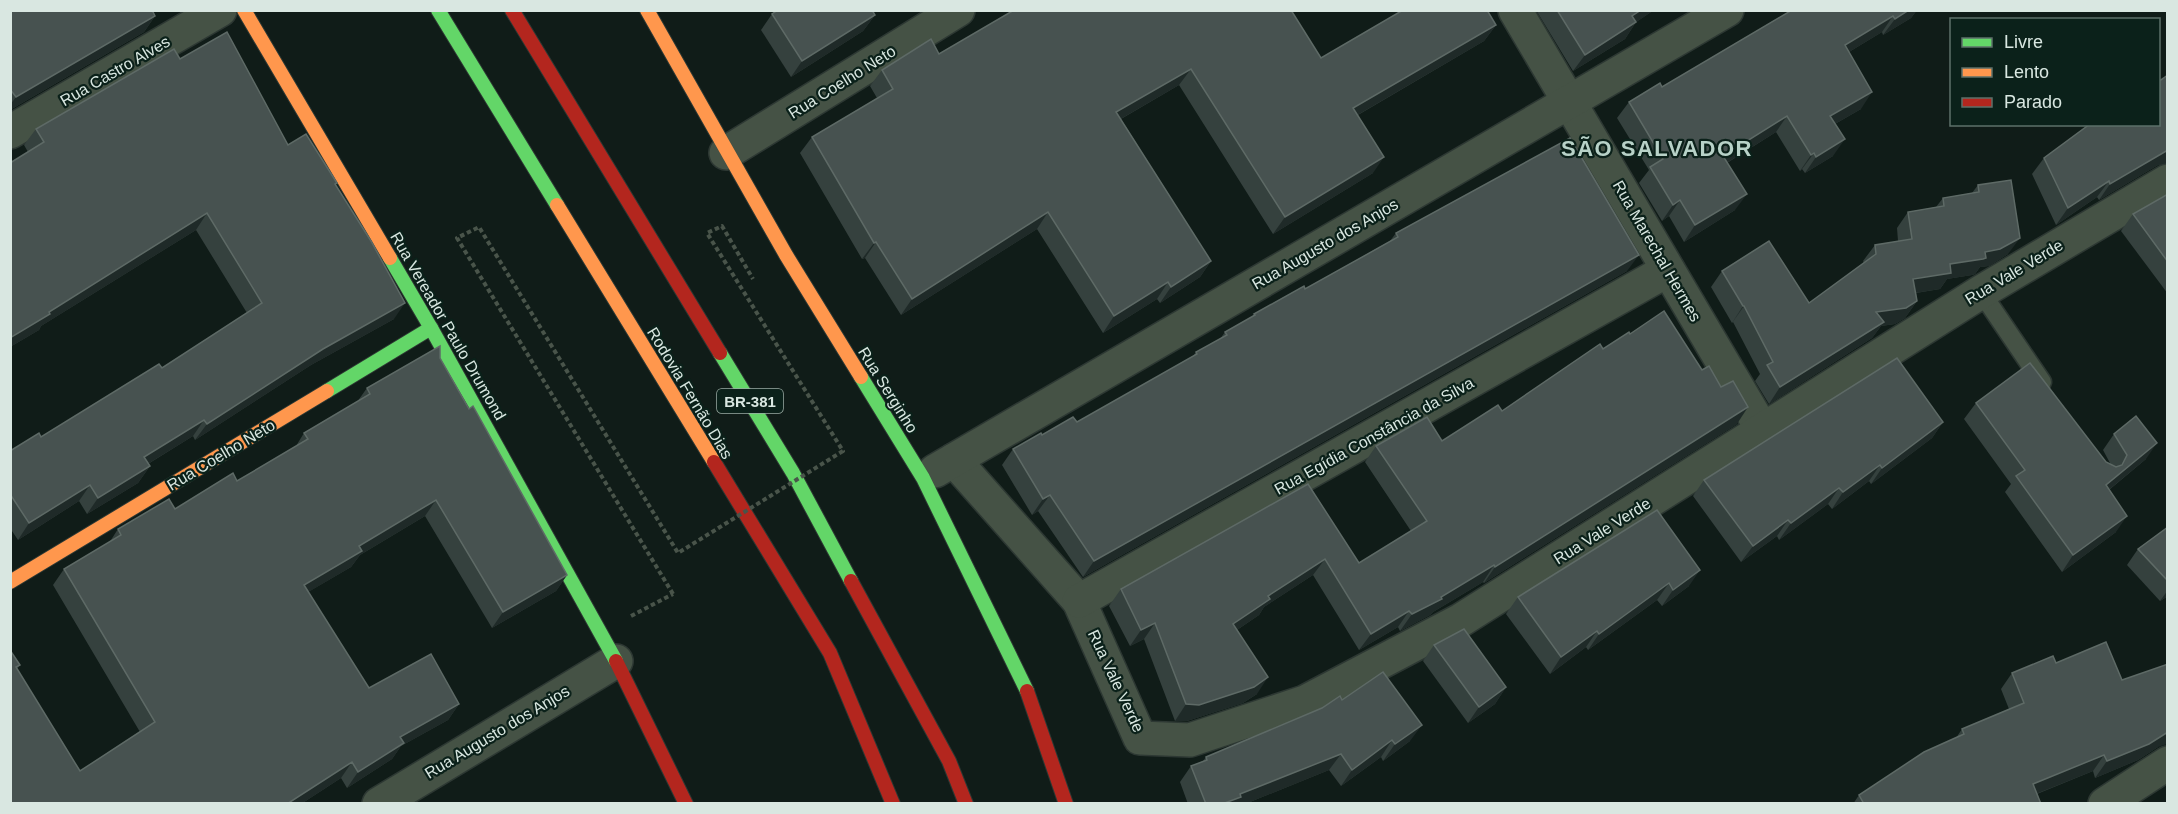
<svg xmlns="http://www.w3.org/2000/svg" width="2178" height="814" font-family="Helvetica,sans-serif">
	<rect width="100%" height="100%" fill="#101c18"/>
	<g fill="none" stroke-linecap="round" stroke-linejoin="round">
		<defs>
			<polyline id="lane" points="1981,292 2042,382"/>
			<g id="street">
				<polyline points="1515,10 1762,429"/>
				<polyline points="10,132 220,10"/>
				<polyline points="726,153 958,10"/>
				<polyline points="954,460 1079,601 1140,738 1190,740 1305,702 1461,620 1981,292 2168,181"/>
				<polyline points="935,471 1727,10"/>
				<polyline points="1079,601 1668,270"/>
				<polyline points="379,804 616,661"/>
				<polyline points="2105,804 2168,763"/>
			</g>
			<g id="fast">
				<polyline points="438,10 557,205"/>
				<polyline points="390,258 431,328 616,661"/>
				<polyline points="720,353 793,473 851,581"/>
				<polyline points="861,377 923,478 1027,691"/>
				<polyline points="327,391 431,328"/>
			</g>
			<g id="slow">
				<polyline points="244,10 390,258"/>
				<polyline points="647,10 786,255 861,377"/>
				<polyline points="557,205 714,462"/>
				<polyline points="10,582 327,391"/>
			</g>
			<g id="jam">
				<polyline points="512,10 720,353"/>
				<polyline points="714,462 830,653 893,804"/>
				<polyline points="851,581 949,761 966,804"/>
				<polyline points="616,661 686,804"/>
				<polyline points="1027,691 1066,804"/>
			</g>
		</defs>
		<use href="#lane" stroke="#2d3833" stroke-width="21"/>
		<use href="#street" stroke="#2d3833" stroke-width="36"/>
		<use href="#fast" stroke="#2d3833" stroke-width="16"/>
		<use href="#slow" stroke="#2d3833" stroke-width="16"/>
		<use href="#jam" stroke="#2d3833" stroke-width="16"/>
		<polyline stroke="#49544a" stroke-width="4" stroke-dasharray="4.5 3" stroke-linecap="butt" points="631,616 673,594"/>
		<use href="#lane" stroke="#455245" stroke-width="18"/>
		<use href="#street" stroke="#455245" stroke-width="33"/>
		<use href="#fast" stroke="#63d668" stroke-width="14"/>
		<use href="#slow" stroke="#ff974d" stroke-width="14"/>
		<use href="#jam" stroke="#b3261e" stroke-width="14"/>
		<polyline stroke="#49544a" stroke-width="4" stroke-dasharray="4.5 3" stroke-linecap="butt" points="673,594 457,238 479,227 678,553 843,451 707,233 722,226 753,279"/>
	</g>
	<g fill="#35413e">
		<polygon points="10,10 155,16 144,32 10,110"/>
		<polygon points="1536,10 1654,10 1636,22 1625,39 1573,71"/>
		<polygon points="1792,10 1917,10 1911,18 1883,35 1882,32 1849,52 1861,109 1835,124 1833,156 1805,173 1802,169 1800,171 1776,132 1727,163 1735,210 1684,242 1669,216 1662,221 1639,183 1649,170 1617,118 1629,102 1662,87"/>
		<polygon points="772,14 875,15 863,31 791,77 761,30"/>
		<polygon points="1496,25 1484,41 1358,115 1373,173 1273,234 1179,85 1121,119 1211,261 1200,277 1160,303 1157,299 1103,333 1037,229 901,315 865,258 862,259 800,153 812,137 877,98 870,86 882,70 939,54 1321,58"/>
		<polygon points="180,59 288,145 336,185 394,319 311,365 195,440 193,436 148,464 150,466 138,483 87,514 79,501 18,540 10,528 10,451 41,437 162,368 247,313 196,230 41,326 39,330 10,347 10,163 28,152 24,145 36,129"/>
		<polygon points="2168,75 2168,163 2158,165 2099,200 2097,197 2056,225 2032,174 2044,158 2158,124"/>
		<polygon points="1978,185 2008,254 1989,266 1980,267 1975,274 1972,275 1947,279 1940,289 1916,293 1917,301 1905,318 1895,324 1881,326 1872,338 1769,404 1755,381 1760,374 1733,322 1732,323 1711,287 1722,271 1809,303 1864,263 1863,261 1875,245 1898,241 1897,228 1908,212 1936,207 1943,198 1972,193"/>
		<polygon points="2168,194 2168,294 2121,231 2133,214"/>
		<polygon points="1396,233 1627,271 1083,577 1038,511 1032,515 1002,465 1013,449 1042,435 1077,422 1193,356 1196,352 1220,339 1225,332 1252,317 1254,314 1305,289 1390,241"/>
		<polygon points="1630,334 1737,424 1484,583 1483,582 1433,612 1430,615 1400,631 1398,627 1359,650 1313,575 1264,607 1259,615 1237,630 1257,694 1243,703 1187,721 1175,721 1144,639 1130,646 1109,606 1121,589 1308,484 1359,563 1411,531 1365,462 1376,446 1442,441 1502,411 1603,349"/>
		<polygon points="440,358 567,575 556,591 492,628 425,516 360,555 351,567 308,592 369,688 459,704 448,720 401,746 392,759 347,788 341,778 301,804 10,804 10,650 20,665 17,669 80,771 140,732 53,585 64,569 109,543 118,529 175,509 237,481 296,446 304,433 357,402 367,388"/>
		<polygon points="1976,403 2111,465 2103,450 2114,434 2146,459 2109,490 2116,532 2062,572 2005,492 2011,484 1964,419"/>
		<polygon points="1943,422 1932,438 1871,484 1869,481 1832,509 1828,504 1779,540 1777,536 1741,562 1693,496 1704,480"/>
		<polygon points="1657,510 1689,586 1662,606 1657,600 1588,650 1586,647 1550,674 1506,614 1518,597"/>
		<polygon points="2168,527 2168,596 2160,601 2127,565 2138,549"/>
		<polygon points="1434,645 1506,687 1495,704 1468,723 1423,661"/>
		<polygon points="2056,663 2122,680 2158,747 2138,760 2095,778 2093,771 2037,794 2041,804 1853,804 1859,795 1956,738 1962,729 2009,709 2001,689 2012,673"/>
		<polygon points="1342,700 1410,741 1383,761 1381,757 1341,786 1329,770 1245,804 1188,804 1180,782 1191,766 1203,761 1206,757"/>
	</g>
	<g fill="#1f2a28">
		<polygon points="1641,10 1654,10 1635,23 1636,22 1625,39 1573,71 1585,55 1632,16"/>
		<polygon points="1909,10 1917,10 1911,18 1883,35 1895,19"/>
		<polygon points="875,15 863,31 791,77 802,61"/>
		<polygon points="155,16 144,32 10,110 10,105 16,97"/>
		<polygon points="1893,16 1882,32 1834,61 1845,45"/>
		<polygon points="1496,25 1484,41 1342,124 1353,108"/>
		<polygon points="1191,69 1179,85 1105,128 1116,112"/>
		<polygon points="1872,92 1861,109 1819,133 1830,116"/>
		<polygon points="1787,116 1776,132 1712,172 1723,156"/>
		<polygon points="1845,139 1833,156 1805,173 1816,157"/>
		<polygon points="2168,150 2168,163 2158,165 2099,200 2110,184"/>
		<polygon points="1814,153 1802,169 1800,171 1811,155"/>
		<polygon points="1384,157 1373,173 1273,234 1285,217"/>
		<polygon points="2109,181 2097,197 2056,225 2068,208"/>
		<polygon points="1747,194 1735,210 1684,242 1695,225"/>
		<polygon points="1680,200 1669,216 1662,221 1673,205"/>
		<polygon points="1048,212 1037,229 901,315 912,299"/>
		<polygon points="207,213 196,230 41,326 39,330 10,347 10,338 49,312"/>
		<polygon points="2020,238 2008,254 1989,266 1980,267 1975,274 1972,275 1947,279 1940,289 1902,295 1913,279"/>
		<polygon points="876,242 865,258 862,259 874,243"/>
		<polygon points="1639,255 1627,271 1083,577 1094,561"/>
		<polygon points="1211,261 1200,277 1160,303 1171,287"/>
		<polygon points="1168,282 1157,299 1103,333 1114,316"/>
		<polygon points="1917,301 1905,318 1895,324 1881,326 1872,338 1769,404 1780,387 1876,312"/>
		<polygon points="405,303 394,319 311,365 195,440 207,424 323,349"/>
		<polygon points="1743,306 1744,306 1732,323"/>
		<polygon points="1748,407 1737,424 1484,583 1495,567"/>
		<polygon points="204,420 193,436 133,473 144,457"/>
		<polygon points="1943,422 1932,438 1871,484 1882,468"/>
		<polygon points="2157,443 2146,459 2094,502 2106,485"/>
		<polygon points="1880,465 1869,481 1832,509 1843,492"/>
		<polygon points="150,466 138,483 87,514 98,498"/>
		<polygon points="90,485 79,501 18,540 29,523"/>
		<polygon points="1839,488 1828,504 1779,540 1791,523"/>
		<polygon points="1050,495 1038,511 1032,515 1043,499"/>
		<polygon points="436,500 425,516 360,555 351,567 293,601 304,585 359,546"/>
		<polygon points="2127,516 2116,532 2062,572 2073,555"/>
		<polygon points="1788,520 1777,536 1741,562 1753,546"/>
		<polygon points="1325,559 1313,575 1264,607 1259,615 1222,640 1233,624 1268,596"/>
		<polygon points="1494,565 1483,582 1433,612 1430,615 1400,631 1412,614"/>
		<polygon points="1700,570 1689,586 1662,606 1673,590"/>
		<polygon points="567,575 556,591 492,628 503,612"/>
		<polygon points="1669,583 1657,600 1588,650 1599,634"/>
		<polygon points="2168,590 2168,596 2160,601"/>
		<polygon points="1409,611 1398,627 1359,650 1371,634"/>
		<polygon points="1155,623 1144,639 1130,646 1141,630"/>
		<polygon points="1597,631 1586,647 1550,674 1561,657"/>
		<polygon points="1268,677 1257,694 1243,703 1187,721 1175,721 1186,704"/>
		<polygon points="1506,687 1495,704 1468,723 1479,707"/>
		<polygon points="459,704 448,720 401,746 392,759 347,788 358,772 400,737"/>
		<polygon points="1422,725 1410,741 1383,761 1395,744"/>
		<polygon points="2168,732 2167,744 2158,747 2138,760 2095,778 2107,761"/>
		<polygon points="1392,740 1381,757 1341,786 1352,770"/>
		<polygon points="1341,754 1329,770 1245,804 1222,804 1240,794"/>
		<polygon points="2104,755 2093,771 2021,800 2033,784"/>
		<polygon points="352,762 341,778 301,804 287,804"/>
	</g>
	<g fill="#475250" stroke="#5e6a66" stroke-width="1.5">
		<polygon points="10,10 152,10 155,16 16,97 10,89"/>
		<polygon points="778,10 872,10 875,15 802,61 772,14"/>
		<polygon points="1014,10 1291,10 1321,58 1403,10 1487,10 1496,25 1353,108 1384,157 1285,217 1191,69 1116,112 1211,261 1171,287 1168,282 1114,316 1048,212 912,299 876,242 874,243 812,137 893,89 882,70 931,39 939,54"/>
		<polygon points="1557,10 1641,10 1632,16 1636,22 1585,55"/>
		<polygon points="1792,10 1909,10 1895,19 1893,16 1845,45 1872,92 1830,116 1845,139 1816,157 1814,153 1811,155 1787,116 1723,156 1747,194 1695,225 1680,200 1673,205 1650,167 1663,159 1629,102 1660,83 1662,87"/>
		<polygon points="227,32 288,145 306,134 337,183 335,184 371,241 405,303 323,349 207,424 204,420 144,457 150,466 98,498 90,485 29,523 10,494 10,451 39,433 41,437 159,364 162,368 262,303 207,213 49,312 50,314 10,338 10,163 44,142 36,129 174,49 180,59"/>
		<polygon points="2168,75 2168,150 2110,184 2109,181 2068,208 2044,158 2090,124 2158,124 2158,82"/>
		<polygon points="1570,138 1639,255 1094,561 1050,495 1043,499 1013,449 1041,433 1042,435 1073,417 1077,422 1197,354 1196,352 1227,335 1225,332 1255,315 1254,314 1304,286 1305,289 1398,237 1396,233"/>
		<polygon points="2011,180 2020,238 2000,249 1985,252 1986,258 1983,259 1950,264 1951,273 1913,279 1917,301 1906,308 1876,312 1884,322 1780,387 1767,365 1773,362 1744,306 1743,306 1722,271 1769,241 1809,303 1876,254 1875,245 1912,239 1908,212 1944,206 1943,198 1979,192 1978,185"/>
		<polygon points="2168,194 2168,262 2133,214"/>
		<polygon points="1664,311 1702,370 1709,366 1721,387 1733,381 1748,407 1495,567 1494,565 1441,597 1442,599 1412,614 1409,611 1371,634 1325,559 1268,596 1270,599 1233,624 1268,677 1254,687 1199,705 1186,704 1155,623 1141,630 1121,589 1308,484 1359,563 1427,521 1376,446 1427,417 1442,441 1498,405 1502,411 1600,344 1603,349 1629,332 1630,334"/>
		<polygon points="440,346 440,358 469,409 473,406 567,575 503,612 436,500 359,546 362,551 304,585 369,688 431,654 459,704 400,737 404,743 358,772 352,762 287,804 10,804 10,650 20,665 16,667 80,771 155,722 64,569 121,535 118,529 169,499 175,509 233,473 237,481 308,439 304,433 370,394 367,388"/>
		<polygon points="1897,358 1943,422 1882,468 1880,465 1843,492 1839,488 1791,523 1788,520 1753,546 1704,480"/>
		<polygon points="2030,363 2106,462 2116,467 2122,465 2127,455 2114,434 2136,416 2157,443 2106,485 2127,516 2073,555 2016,476 2025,470 1976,403"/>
		<polygon points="1657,510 1700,570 1673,590 1669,583 1599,634 1597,631 1561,657 1518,597"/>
		<polygon points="2168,527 2168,581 2138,549"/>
		<polygon points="1464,629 1506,687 1479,707 1434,645"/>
		<polygon points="2106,642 2122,680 2168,664 2168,732 2149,744 2107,761 2104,755 2033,784 2041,804 1864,804 1859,795 1924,752 1964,734 1962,729 2024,703 2012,673 2053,656 2056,663"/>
		<polygon points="1383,672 1422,725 1395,744 1392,740 1352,770 1341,754 1240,794 1241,797 1222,804 1206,804 1191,766 1207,760 1206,757 1322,708 1340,696 1342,700"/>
	</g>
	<g text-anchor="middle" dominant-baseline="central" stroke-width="4.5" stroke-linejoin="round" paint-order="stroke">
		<rect fill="#0b211a" stroke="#9baca5" stroke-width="1.5" x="717" y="389" width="66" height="24" rx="4.5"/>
		<g font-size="15" font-weight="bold" fill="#d9e7e1">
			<text x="750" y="401">BR-381</text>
		</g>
		<g font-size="16" fill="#d9e7e1" stroke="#0b211a">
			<text transform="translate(115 71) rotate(-30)">Rua Castro Alves</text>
			<text transform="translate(842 82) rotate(-32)">Rua Coelho Neto</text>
			<text transform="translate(1325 244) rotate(-30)">Rua Augusto dos Anjos</text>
			<text transform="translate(1657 251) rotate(60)">Rua Marechal Hermes</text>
			<text transform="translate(2014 272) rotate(-31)">Rua Vale Verde</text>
			<text transform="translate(448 326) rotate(60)">Rua Vereador Paulo Drumond</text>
			<text transform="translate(888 390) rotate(58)">Rua Serginho</text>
			<text transform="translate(690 393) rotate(59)">Rodovia Fernão Dias</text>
			<text transform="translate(1374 436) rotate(-29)">Rua Egídia Constância da Silva</text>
			<text transform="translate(221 455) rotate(-31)">Rua Coelho Neto</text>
			<text transform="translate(1602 531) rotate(-32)">Rua Vale Verde</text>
			<text transform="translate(1116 681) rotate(65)">Rua Vale Verde</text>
			<text transform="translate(497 732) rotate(-31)">Rua Augusto dos Anjos</text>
		</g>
		<g font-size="22" font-weight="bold" letter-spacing="1.5" fill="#b8d2c8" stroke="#0b211a">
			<text x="1657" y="148">SÃO SALVADOR</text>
		</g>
	</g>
	<rect width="2178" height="814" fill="none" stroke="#d9e7e1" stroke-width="24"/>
	<rect x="1950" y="18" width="210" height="108" fill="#0b211a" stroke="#5d706a" stroke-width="1.5"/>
	<rect x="1962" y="38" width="30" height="9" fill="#63d668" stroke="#5d706a" stroke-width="1.5"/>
	<text x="2004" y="48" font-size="18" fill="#d9e7e1">Livre</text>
	<rect x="1962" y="68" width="30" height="9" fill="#ff974d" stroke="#5d706a" stroke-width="1.5"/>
	<text x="2004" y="78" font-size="18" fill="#d9e7e1">Lento</text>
	<rect x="1962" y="98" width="30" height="9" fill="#b3261e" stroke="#5d706a" stroke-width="1.5"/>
	<text x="2004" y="108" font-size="18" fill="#d9e7e1">Parado</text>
</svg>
